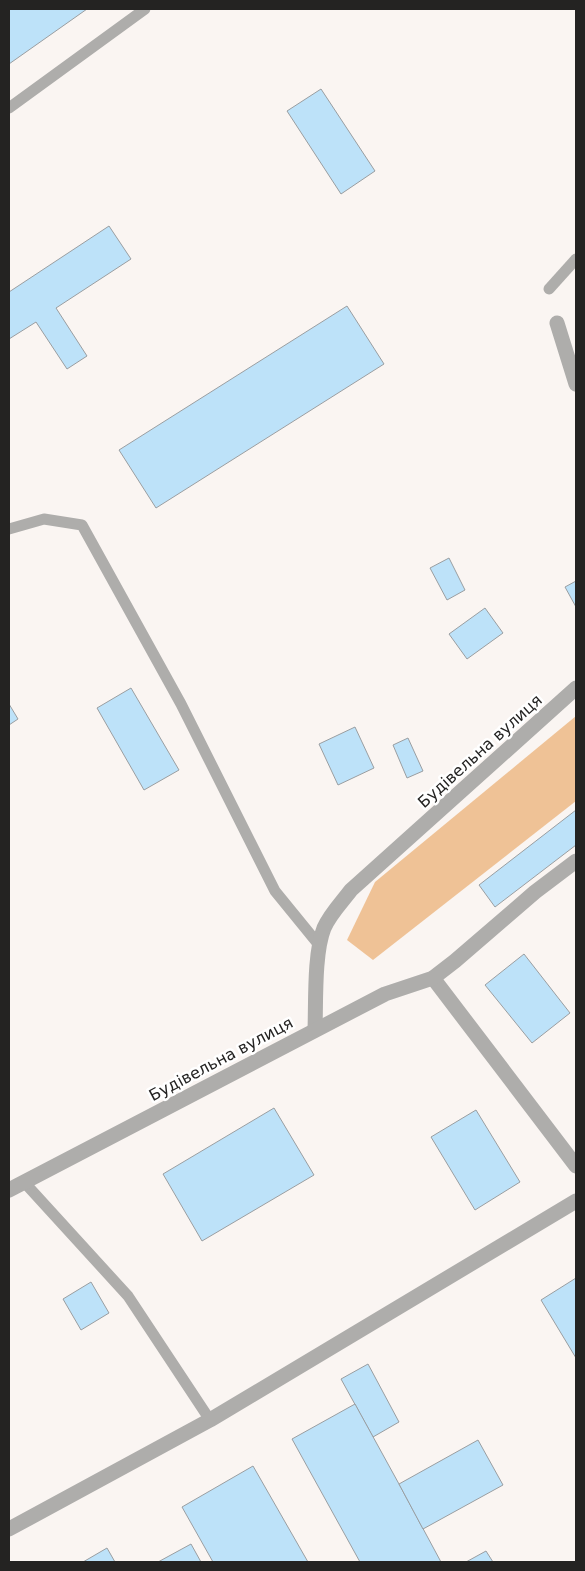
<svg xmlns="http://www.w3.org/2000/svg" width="585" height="1571" font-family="'DejaVu Sans',sans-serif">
	<rect width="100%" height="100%" fill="#faf5f2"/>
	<polygon fill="#efc296" points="576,716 576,801 373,960 347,940 375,882"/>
	<g fill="#bde2f9" stroke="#9a9ea1">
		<polygon points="9,9 87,9 9,64"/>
		<polygon points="321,89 375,171 341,194 287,111"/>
		<polygon points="109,226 131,259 56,308 87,356 67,369 36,322 9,339 9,292"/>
		<polygon points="347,306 384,364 156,508 119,450"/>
		<polygon points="449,558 465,590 447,600 430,568"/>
		<polygon points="576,581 576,607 565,587"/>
		<polygon points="485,608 503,633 467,659 449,634"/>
		<polygon points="131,688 179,770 144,790 97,708"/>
		<polygon points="9,704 18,719 9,725"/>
		<polygon points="355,727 374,768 338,785 319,744"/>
		<polygon points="408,738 423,771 407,778 393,745"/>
		<polygon points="576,810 576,845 495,907 479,885"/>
		<polygon points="524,954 570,1013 532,1043 485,985"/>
		<polygon points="274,1108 314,1175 202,1241 163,1174"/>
		<polygon points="476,1110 520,1182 475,1210 431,1137"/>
		<polygon points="576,1278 576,1358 541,1300"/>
		<polygon points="91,1282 109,1313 81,1330 63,1299"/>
		<polygon points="368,1364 399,1422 373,1437 341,1379"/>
		<polygon points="355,1404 399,1484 441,1562 360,1562 292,1439"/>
		<polygon points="478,1440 503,1485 423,1529 399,1484"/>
		<polygon points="253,1466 308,1562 213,1562 182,1507"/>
		<polygon points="191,1544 201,1562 158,1562"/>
		<polygon points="107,1548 115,1562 83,1562"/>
		<polygon points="486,1551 493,1562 466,1562"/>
	</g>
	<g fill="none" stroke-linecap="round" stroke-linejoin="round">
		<g stroke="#aeadab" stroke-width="11">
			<polyline points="9,108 145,9"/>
			<polyline points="549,289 576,259"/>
			<polyline points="9,529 44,519 82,525 181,704 275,891 319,945"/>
			<polyline points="24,1182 128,1296 210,1420"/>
		</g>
		<g stroke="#aeadab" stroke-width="15">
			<polyline points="557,323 576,384"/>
			<polyline points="433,978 576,1166"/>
			<path d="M315,1030C316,1002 314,953 324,928C330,914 342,902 351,890L576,688"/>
			<polyline points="9,1190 385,994 433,978 455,961 535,892 576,861"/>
			<polyline points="9,1529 210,1420 576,1201"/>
		</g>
	</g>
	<g text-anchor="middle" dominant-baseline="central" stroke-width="5" stroke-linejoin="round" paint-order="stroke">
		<g font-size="16" fill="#242322" stroke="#fff">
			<text transform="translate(480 751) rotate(-42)">Будівельна вулиця</text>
			<text transform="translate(221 1059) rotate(-28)">Будівельна вулиця</text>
		</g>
	</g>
	<rect width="585" height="1571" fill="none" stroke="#242322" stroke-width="20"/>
</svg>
